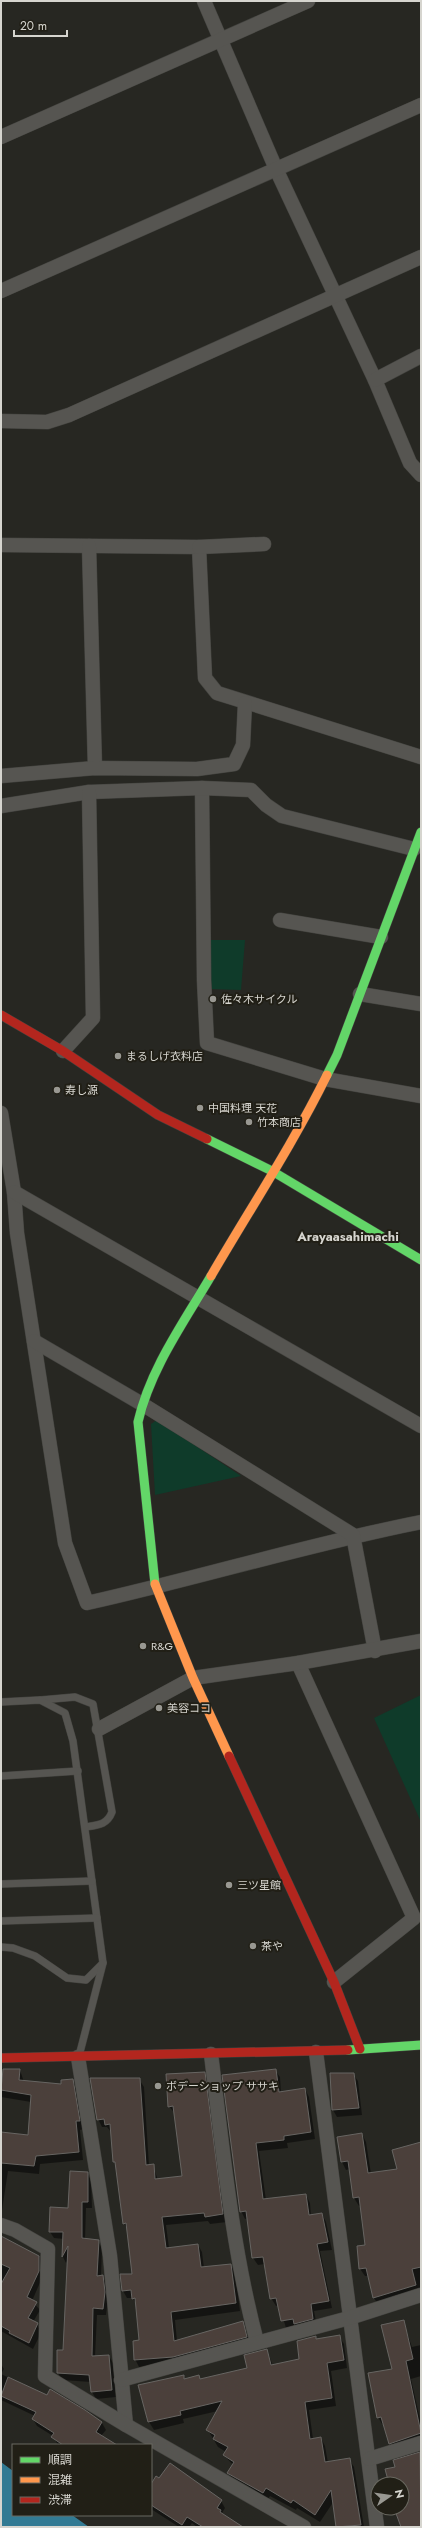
<svg xmlns="http://www.w3.org/2000/svg" width="422" height="2528" font-family="Jost,'Noto Sans JP',sans-serif">
	<rect width="100%" height="100%" fill="#272722"/>
	<g fill="#0f3b2a">
		<polygon points="209,940 245,940 241,990 208,989"/>
		<polygon points="157,1420 241,1476 155,1495 151,1424"/>
		<polygon points="421,1695 421,1822 374,1718"/>
	</g>
	<polygon fill="#327a93" points="1,2462 13,2471 13,2515 72,2515 89,2527 1,2527"/>
	<g fill="#0007">
		<polygon points="20,2070 24,2082 63,2085 72,2080 77,2088 84,2129 80,2130 83,2160 40,2164 39,2174 8,2171 2,2210 1,2133 28,2137 31,2102 1,2097 1,2080"/>
		<polygon points="275,2070 280,2077 281,2093 305,2089 309,2097 315,2139 287,2143 288,2148 259,2151 266,2200 306,2195 310,2203 311,2216 322,2214 326,2222 332,2250 320,2251 332,2308 314,2311 317,2326 286,2328 279,2305 276,2306 271,2298 265,2264 258,2265 253,2258 248,2218 245,2219 241,2211 223,2076"/>
		<polygon points="204,2073 208,2081 227,2222 210,2224 208,2221 166,2225 169,2248 198,2245 202,2252 204,2268 230,2265 235,2272 240,2311 175,2320 177,2341 243,2323 251,2345 178,2364 139,2367 135,2359 140,2341 136,2304 133,2298 127,2298 123,2291 133,2274 128,2231 124,2223 111,2132 107,2127 102,2127 98,2119 139,2079 144,2087 149,2166 153,2166 158,2180 183,2177 175,2114 169,2106"/>
		<polygon points="353,2074 358,2081 362,2115 337,2117 333,2110"/>
		<polygon points="362,2134 366,2142 371,2174 399,2170 421,2145 421,2293 379,2306 374,2298 369,2276 365,2276 360,2269 367,2246 361,2205 359,2206 354,2198 350,2169 346,2170 342,2162"/>
		<polygon points="87,2173 91,2180 92,2208 86,2208 85,2240 98,2241 102,2248 101,2276 107,2283 108,2299 106,2315 97,2315 95,2357 109,2356 113,2363 116,2397 96,2399 92,2392 91,2382 62,2380 58,2373 64,2351 68,2259 66,2263 63,2257 64,2239 54,2238 50,2232 69,2209"/>
		<polygon points="1,2237 39,2256 43,2263 42,2278 32,2301 40,2310 33,2322 37,2324 41,2333 33,2349 1,2331"/>
		<polygon points="403,2321 412,2347 421,2345 421,2376 411,2379 421,2423 421,2443 394,2450 384,2424 382,2424 378,2417 393,2369"/>
		<polygon points="339,2336 344,2344 347,2368 331,2371 336,2406 309,2410 313,2439 321,2438 325,2446 328,2463 349,2459 354,2467 364,2527 337,2527 334,2501 320,2522 297,2508 296,2510 270,2496 267,2501 233,2481 228,2473 233,2465 224,2455 226,2452 218,2447 208,2430 218,2411 183,2419 184,2423 154,2430 149,2422 139,2386 183,2376 185,2380 200,2379 248,2368 267,2350 273,2366 300,2359 315,2337 317,2340"/>
		<polygon points="1,2364 4,2369 1,2374"/>
		<polygon points="1,2374 47,2396 50,2390 102,2423 106,2430 101,2436 115,2445 58,2445 53,2436 37,2426 33,2419 35,2416 1,2400"/>
		<polygon points="421,2452 421,2527 402,2527 397,2508 402,2508 402,2484 390,2484 396,2468 394,2461"/>
		<polygon points="151,2482 221,2501 225,2508 222,2513 223,2515 241,2527 197,2527 192,2523 189,2527 179,2527 151,2509"/>
	</g>
	<g fill="#4b403b" stroke="#676562">
		<polygon points="3,2069 20,2069 19,2080 61,2084 61,2080 73,2079 80,2121 76,2121 79,2152 36,2156 34,2166 1,2163 1,2132 28,2135 31,2095 1,2090"/>
		<polygon points="276,2069 279,2092 305,2088 311,2132 284,2136 284,2140 256,2143 263,2199 306,2194 309,2215 322,2213 328,2242 317,2244 329,2301 311,2304 313,2319 294,2324 293,2319 281,2321 276,2298 270,2299 263,2257 252,2258 246,2211 240,2212 222,2075"/>
		<polygon points="205,2072 223,2214 205,2217 204,2213 162,2217 166,2248 198,2244 201,2267 231,2264 236,2303 171,2312 174,2341 243,2321 247,2337 173,2357 134,2360 133,2341 139,2340 135,2298 132,2299 131,2290 122,2291 120,2274 132,2274 126,2223 123,2224 115,2162 113,2162 110,2124 105,2125 104,2119 97,2120 90,2078 140,2078 146,2165 154,2164 155,2179 182,2176 173,2106 168,2107 166,2074"/>
		<polygon points="330,2073 354,2073 359,2108 332,2110"/>
		<polygon points="362,2133 368,2173 397,2169 392,2150 421,2142 421,2267 412,2269 416,2285 373,2298 366,2268 359,2269 357,2246 365,2245 359,2197 353,2198 348,2161 341,2162 337,2137"/>
		<polygon points="70,2171 88,2172 88,2202 82,2202 82,2238 99,2240 97,2276 103,2275 105,2292 103,2309 93,2308 92,2356 109,2355 112,2390 91,2392 89,2375 57,2373 57,2350 63,2350 68,2246 62,2257 63,2232 49,2232 50,2207 68,2208"/>
		<polygon points="1,2236 39,2256 39,2271 27,2297 37,2302 28,2318 38,2323 29,2343 9,2333 10,2331 1,2326 1,2284 10,2268 1,2264"/>
		<polygon points="404,2320 413,2359 406,2361 421,2433 389,2444 381,2417 377,2418 368,2373 392,2369 381,2325"/>
		<polygon points="340,2335 344,2360 327,2363 332,2398 305,2402 310,2439 321,2437 325,2462 350,2458 361,2525 336,2527 331,2490 315,2515 293,2500 291,2503 266,2488 263,2493 227,2473 234,2462 223,2455 228,2447 213,2439 215,2435 206,2430 222,2401 180,2411 181,2415 148,2422 138,2385 184,2375 184,2379 199,2375 200,2379 247,2368 244,2355 267,2349 271,2365 299,2359 297,2341 316,2336 316,2339"/>
		<polygon points="8,2377 47,2395 50,2389 85,2410 102,2422 96,2432 117,2445 63,2445 51,2437 54,2433 32,2419 36,2412 1,2396"/>
		<polygon points="420,2452 421,2527 401,2527 394,2508 402,2508 402,2484 389,2484 385,2469 395,2467 393,2460"/>
		<polygon points="170,2463 222,2500 217,2508 221,2510 220,2512 243,2527 203,2527 187,2517 182,2525 151,2505 151,2484 156,2476 159,2478"/>
	</g>
	<g fill="none" stroke-linecap="round" stroke-linejoin="round">
		<defs>
			<g id="lane">
				<path d="M41,1700L75,1697L93,1704L112,1812C107,1825 98,1825 85,1827"/>
				<polyline points="1,1702 40,1700 65,1713 73,1741 103,1963 86,1980 67,1978 35,1956 13,1948 1,1947"/>
				<polyline points="1,1776 78,1771"/>
				<polyline points="1,1884 92,1881"/>
				<polyline points="1,1921 97,1918"/>
				<polyline points="79,2056 103,1963"/>
			</g>
			<g id="street">
				<polyline points="204,1 276,169 375,380 410,463 421,475"/>
				<polyline points="1,137 308,1"/>
				<polyline points="1,291 421,105"/>
				<polyline points="375,380 421,356"/>
				<polyline points="1,421 47,422 69,415 421,257"/>
				<polyline points="1,545 199,547 205,678 217,693 421,757"/>
				<polyline points="89,546 95,768"/>
				<polyline points="199,547 264,544"/>
				<polyline points="1,776 95,768 197,769 234,764 243,745 245,703"/>
				<polyline points="202,788 204,980 207,1043 325,1079 421,1096"/>
				<polyline points="1,806 89,792 202,788 251,790 266,805 282,816 414,849"/>
				<polyline points="280,920 381,937"/>
				<polyline points="360,994 421,1004"/>
				<polyline points="63,1051 93,1018 89,792"/>
				<path d="M1,1113L14,1192L17,1233L65,1543L87,1603C199,1578 309,1544 421,1522"/>
				<polyline points="14,1192 421,1426"/>
				<polyline points="34,1341 142,1404 353,1535 375,1651"/>
				<polyline points="298,1663 414,1918 334,1982"/>
				<polyline points="99,1729 193,1678 298,1663 421,1641"/>
				<polyline points="316,2052 377,2527"/>
				<path d="M211,2054C223,2151 232,2248 257,2342"/>
				<polyline points="78,2057 110,2256 126,2425"/>
				<polyline points="1,2225 15,2230 48,2249 45,2376 126,2425 304,2527"/>
				<polyline points="121,2380 349,2318 421,2295"/>
				<polyline points="369,2459 421,2443"/>
			</g>
			<g id="fast">
				<polyline points="327,1075 337,1055 421,832"/>
				<polyline points="207,1139 272,1171 421,1260"/>
				<path d="M155,1584L138,1422C150,1369 184,1322 211,1276"/>
				<polyline points="348,2050 421,2045"/>
			</g>
			<g id="slow">
				<path d="M211,1276C250,1209 293,1144 327,1075"/>
				<polyline points="155,1584 193,1678 229,1756"/>
			</g>
			<g id="jam">
				<polyline points="1,1015 63,1051 158,1115 207,1139"/>
				<polyline points="229,1756 334,1982 360,2049"/>
				<polyline points="1,2058 348,2050"/>
			</g>
		</defs>
		<use href="#lane" stroke="#43433f" stroke-width="8"/>
		<use href="#street" stroke="#43433f" stroke-width="15"/>
		<use href="#fast" stroke="#43433f" stroke-width="10"/>
		<use href="#slow" stroke="#43433f" stroke-width="10"/>
		<use href="#jam" stroke="#43433f" stroke-width="10"/>
		<use href="#lane" stroke="#565551" stroke-width="7"/>
		<use href="#street" stroke="#565551" stroke-width="14"/>
		<use href="#fast" stroke="#63d668" stroke-width="9"/>
		<use href="#slow" stroke="#ff974d" stroke-width="9"/>
		<use href="#jam" stroke="#b3261e" stroke-width="9"/>
	</g>
	<g fill="#999892" stroke="#211f16" stroke-width="1.5">
		<circle cx="213" cy="999" r="4"/>
		<circle cx="118" cy="1056" r="4"/>
		<circle cx="57" cy="1090" r="4"/>
		<circle cx="200" cy="1108" r="4"/>
		<circle cx="249" cy="1122" r="4"/>
		<circle cx="143" cy="1646" r="4"/>
		<circle cx="159" cy="1708" r="4"/>
		<circle cx="229" cy="1885" r="4"/>
		<circle cx="253" cy="1946" r="4"/>
		<circle cx="158" cy="2086" r="4"/>
	</g>
	<g text-anchor="middle" dominant-baseline="central" stroke-width="4" stroke-linejoin="round" paint-order="stroke">
		<g font-size="11" fill="#d6d5cf" stroke="#211f16" text-anchor="start">
			<text x="221" y="999">佐々木サイクル</text>
			<text x="126" y="1056">まるしげ衣料店</text>
			<text x="65" y="1090">寿し源</text>
			<text x="208" y="1108">中国料理 天花</text>
			<text x="257" y="1122">竹本商店</text>
			<text x="151" y="1646">R&amp;G</text>
			<text x="167" y="1708">美容ココ</text>
			<text x="237" y="1885">三ツ星館</text>
			<text x="261" y="1946">茶や</text>
			<text x="166" y="2086">ボデーショップ ササキ</text>
		</g>
		<g font-size="13" font-weight="bold" fill="#d6d5cf" stroke="#211f16">
			<text x="348" y="1236">Arayaasahimachi</text>
		</g>
	</g>
	<rect width="422" height="2528" fill="none" stroke="#d6d5cf" stroke-width="4"/>
	<rect x="12" y="2444" width="140" height="72" fill="#211f16" stroke="#696860"/>
	<rect x="20" y="2457" width="20" height="6" fill="#63d668" stroke="#696860"/>
	<text x="48" y="2464" font-size="12" fill="#d6d5cf">順調</text>
	<rect x="20" y="2477" width="20" height="6" fill="#ff974d" stroke="#696860"/>
	<text x="48" y="2484" font-size="12" fill="#d6d5cf">混雑</text>
	<rect x="20" y="2497" width="20" height="6" fill="#b3261e" stroke="#696860"/>
	<text x="48" y="2504" font-size="12" fill="#d6d5cf">渋滞</text>
	<g transform="translate(390 2496) rotate(77)"><circle r="19" fill="#211f16" stroke="#696860"/>
	<path d="M0-3L7 15L0 10L-7 15Z" fill="#999892"/>
	<text y="-6" font-size="11" font-weight="bold" text-anchor="middle" fill="#d6d5cf">N</text>
	</g>
	<path d="M14 30v6h53v-6" fill="none" stroke="#d6d5cf" stroke-width="2"/>
	<text x="20" y="30" font-size="12" fill="#d6d5cf" stroke="#211f16" stroke-width="3" paint-order="stroke">20 m</text>
</svg>
